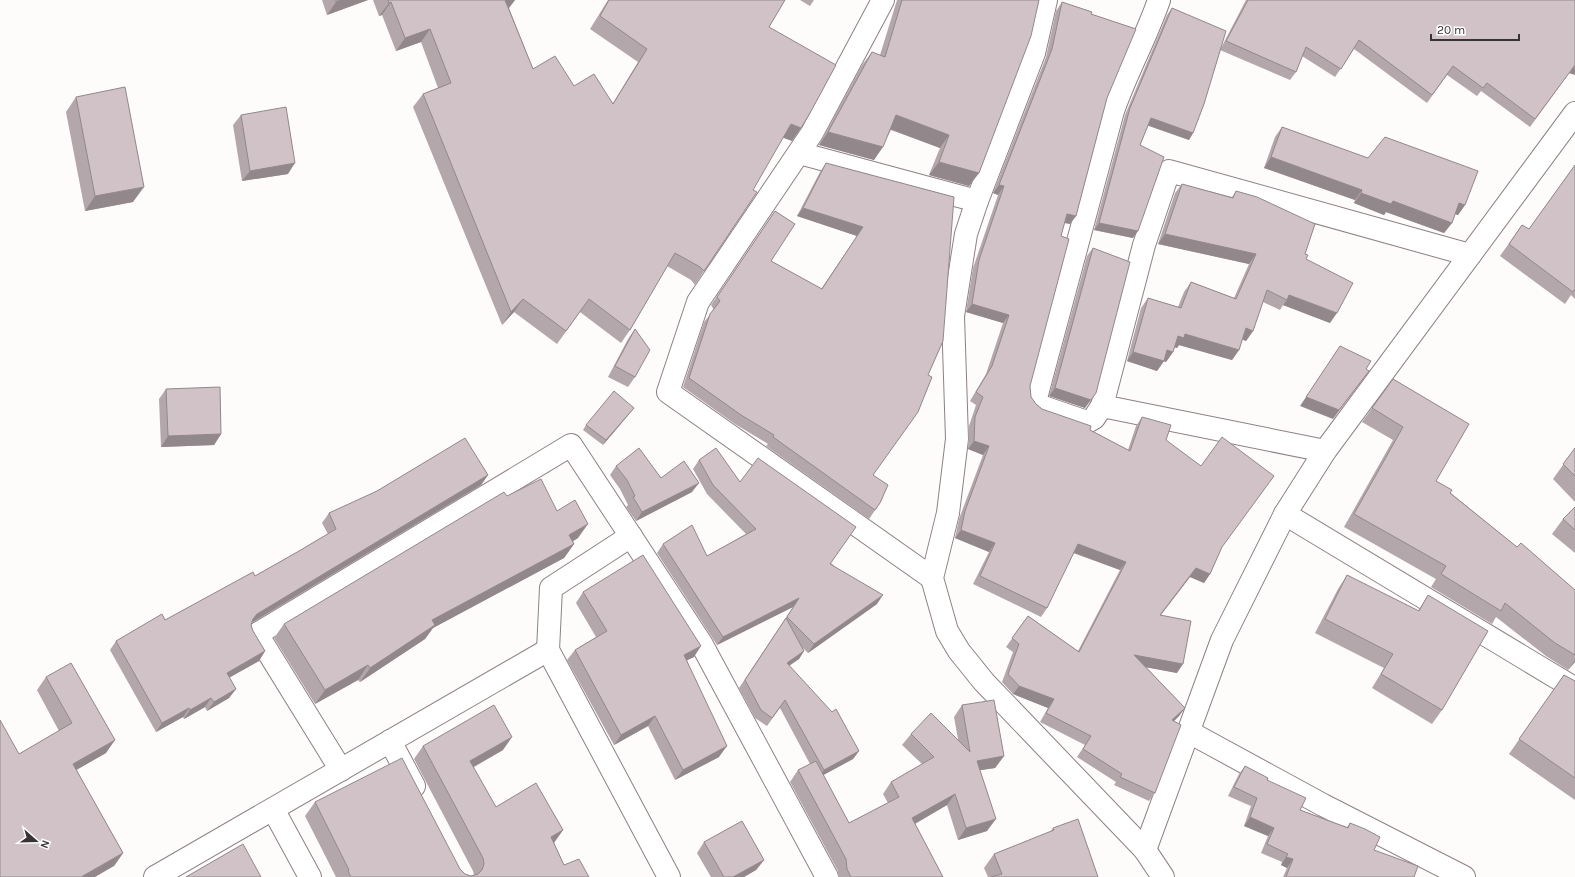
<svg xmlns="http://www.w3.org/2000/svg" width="1575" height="877" font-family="Karla,sans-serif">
	<rect width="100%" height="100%" fill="#fefbfb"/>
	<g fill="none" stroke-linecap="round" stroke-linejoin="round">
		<defs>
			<g id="street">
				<polyline points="883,0 812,133 698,302 668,392 932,578"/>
				<polyline points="1046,0 1034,53 977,201 966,234 953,316 957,439 948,513 932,578 947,631 959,651 984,682 1145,850 1163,877"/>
				<polyline points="799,153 977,201"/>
				<path d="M1102,406L1094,418L1087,422L1043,407L1037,403L1036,398L1113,111C1126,73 1146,38 1159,0"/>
				<polyline points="1325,451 1102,406 1144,245 1169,171 1470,255"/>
				<polyline points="1285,514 1569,685"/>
				<polyline points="631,536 551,588 548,650 669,877"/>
				<polyline points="1189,732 1323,805 1464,877"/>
				<polyline points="390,741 414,786"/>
				<polyline points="341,770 257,634 571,445 701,643 827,877"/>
				<polyline points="273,809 310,877"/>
				<polyline points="1145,850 1222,640 1285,514 1325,451 1575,113"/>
				<polyline points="155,877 548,650"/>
			</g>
		</defs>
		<use href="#street" stroke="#8e8186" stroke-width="24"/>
		<use href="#street" stroke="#fff" stroke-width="22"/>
	</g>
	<g fill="#b3a7ab">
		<polygon points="322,0 368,0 327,15"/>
		<polygon points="373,0 515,0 509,8 533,69 613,103 638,62 590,29 608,0 785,0 769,27 792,141 783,137 704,271 695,285 691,280 667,266 630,330 621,343 580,312 557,344 514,312 502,325 413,107 423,94 438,88 421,42 396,51 382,15 379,16"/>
		<polygon points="800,0 814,0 810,6"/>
		<polygon points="897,0 1039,0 979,173 969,186 929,175 940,148 891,130 874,160 819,145 862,65 872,52 880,55"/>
		<polygon points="1246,0 1575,0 1569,73 1530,127 1481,91 1477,96 1447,75 1427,103 1354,49 1335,77 1302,56 1296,72 1290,80 1220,50 1193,133 1189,140 1148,125 1140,145 1133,238 1094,230 1125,115 1167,15 1172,8 1221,48"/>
		<polygon points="1062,2 1091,14 1107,98 1076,216 1070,224 1064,223 1061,236 1030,386 1031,397 1036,404 1042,409 1090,430 1128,450 1136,426 1142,417 1166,440 1221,548 1210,574 1204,583 1190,577 1161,615 1177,673 1146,667 1185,708 1179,716 1174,721 1155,793 1149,801 1114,785 1116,782 1077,757 1085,745 1040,722 1048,708 1013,694 1002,682 1013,652 1006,647 1028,616 1078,651 1120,570 1073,553 1047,608 1041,617 973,584 989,552 955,538 959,519 983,455 968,449 969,426 976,405 970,401 986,374 1003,323 966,312 973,268 998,195 993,193 1046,57 1056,11"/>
		<polygon points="76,97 133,202 85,211 66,112"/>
		<polygon points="241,115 288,174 242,181 233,125"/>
		<polygon points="1282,127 1465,205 1458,215 1455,214 1452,223 1444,233 1386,212 1384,215 1354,203 1355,200 1264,168 1275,137"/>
		<polygon points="826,163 954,197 873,475 880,503 869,519 766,446 768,444 735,424 683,387 704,322 714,310 711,305 775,211 771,261 821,289 857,236 797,216 820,172"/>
		<polygon points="1575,165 1575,299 1571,295 1565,304 1500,256 1522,225 1529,229"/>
		<polygon points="1182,184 1232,197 1236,191 1305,254 1306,259 1330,323 1283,305 1280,310 1263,302 1253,331 1246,341 1242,339 1239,350 1232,360 1179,345 1177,348 1174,347 1173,352 1166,362 1164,361 1157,371 1127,361 1141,308 1148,298 1178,307 1184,292 1191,282 1234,298 1249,264 1158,244 1175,193"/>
		<polygon points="1093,248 1085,408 1049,396 1087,256"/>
		<polygon points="635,329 635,377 628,387 608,377 628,339"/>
		<polygon points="1393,379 1436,481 1517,547 1575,590 1575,662 1568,670 1546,656 1496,617 1492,624 1431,587 1436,579 1344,527 1393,440 1362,422"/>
		<polygon points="166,389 221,434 214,445 161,447 159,399"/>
		<polygon points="634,408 603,445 583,430 586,425"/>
		<polygon points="1575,448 1575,502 1553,479"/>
		<polygon points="699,460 740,482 877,604 808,653 802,647 804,651 799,659 789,666 859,751 853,759 823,775 849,823 888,803 883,794 891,782 922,764 902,745 911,734 958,739 954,717 962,705 1004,756 995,768 980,770 987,831 958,840 947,805 915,824 943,877 838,877 838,871 790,782 798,770 810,764 780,708 767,726 755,718 739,688 793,607 717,645 657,553 663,544 707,556 746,534 707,494 693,469"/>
		<polygon points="616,466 661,478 692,492 636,521 626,507 628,505 620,489 610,475"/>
		<polygon points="488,475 481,485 252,623 251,625 253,631 265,651 259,661 229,677 236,689 229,698 207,711 205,707 184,719 183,717 156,732 110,650 116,641 165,620 255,576 299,551 328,534 322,523 329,513"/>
		<polygon points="507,496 557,511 578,538 573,541 574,544 564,558 433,628 425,639 360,682 358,680 315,704 274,638 284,624"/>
		<polygon points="1575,507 1575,553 1552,534 1563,519"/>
		<polygon points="1347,575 1418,611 1428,595 1442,710 1432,724 1372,688 1384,668 1315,633 1338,589"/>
		<polygon points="583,592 694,657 687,660 719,757 675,780 648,726 614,745 567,660 575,650 596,637 576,603"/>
		<polygon points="1564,675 1575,681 1575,800 1509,754"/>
		<polygon points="46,677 106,753 76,770 123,853 114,866 19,754 59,731 37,690"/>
		<polygon points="423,746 503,750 473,767 496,807 563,830 554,843 564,865 589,877 336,877 305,816 315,802 460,869 465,874 471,876 474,875 473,871 414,759"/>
		<polygon points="1245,766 1267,780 1300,810 1347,827 1350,823 1374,850 1414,877 1283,877 1287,868 1281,865 1282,862 1261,853 1268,836 1244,826 1251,806 1228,796 1239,774"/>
		<polygon points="1053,828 1098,877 988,877 984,868 994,854 1050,832"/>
		<polygon points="704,842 764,860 756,870 744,877 711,877 697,853"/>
	</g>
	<g fill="#92888b">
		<polygon points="341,0 368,0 327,15 336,2"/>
		<polygon points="505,0 515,0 508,9"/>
		<polygon points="391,2 382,15 379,16 389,3"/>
		<polygon points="430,29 421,42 396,51 405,38"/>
		<polygon points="1575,65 1575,75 1569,73 1530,127"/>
		<polygon points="896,115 949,135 940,148 887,128"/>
		<polygon points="1151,118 1193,133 1189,140 1146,125"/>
		<polygon points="791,124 801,128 792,141 781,137"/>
		<polygon points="828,132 883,147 874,160 819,145"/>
		<polygon points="1271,157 1362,190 1355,200 1264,168"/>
		<polygon points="939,162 979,173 969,186 929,175"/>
		<polygon points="295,163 288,174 242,181 250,171"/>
		<polygon points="999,185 1004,186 998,195 993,193"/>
		<polygon points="144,187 133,202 85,211 95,196"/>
		<polygon points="1361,193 1393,201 1452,223 1444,233 1386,212 1384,215 1354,203"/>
		<polygon points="1459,203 1465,205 1458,215 1452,213"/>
		<polygon points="803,208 863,227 857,236 797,216"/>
		<polygon points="1067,214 1076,216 1070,224 1061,222"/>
		<polygon points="1099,223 1138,231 1133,238 1094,230"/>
		<polygon points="1165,234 1256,254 1249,264 1158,244"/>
		<polygon points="1289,295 1337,313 1330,323 1283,305 1287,300"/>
		<polygon points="523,299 514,312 502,325 511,312"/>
		<polygon points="972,304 1009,315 1003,323 966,312"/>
		<polygon points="1246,328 1253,331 1246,341 1239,338"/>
		<polygon points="1185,334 1239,350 1232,360 1179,345 1177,348 1171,346 1178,336"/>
		<polygon points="1167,350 1173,352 1166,362 1160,360"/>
		<polygon points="1133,352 1164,361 1157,371 1127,361"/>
		<polygon points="1362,380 1333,419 1300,406 1306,397"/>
		<polygon points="1055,388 1091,400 1085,408 1049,396"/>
		<polygon points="634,408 630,413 603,445 606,440"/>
		<polygon points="221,434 214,445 161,447 168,436"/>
		<polygon points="974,441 989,446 983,455 968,449"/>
		<polygon points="488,475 481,485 251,623 253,619 257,614"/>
		<polygon points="699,483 692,492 636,521 642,512"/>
		<polygon points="588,524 578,538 559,550 569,535"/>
		<polygon points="961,530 995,543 989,552 955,538"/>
		<polygon points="574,544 564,558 433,628 425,639 360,682 370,668 432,620"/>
		<polygon points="1078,544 1126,562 1120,570 1072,552"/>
		<polygon points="1196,568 1210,574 1204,583 1190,577 1154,624"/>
		<polygon points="883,595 877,604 808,653 814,644"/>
		<polygon points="799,598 793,607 717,645 723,637"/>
		<polygon points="701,646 694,657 677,665 684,655"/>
		<polygon points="265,651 259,661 220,683 227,673"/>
		<polygon points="804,651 799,659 781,671 787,663"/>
		<polygon points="1134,655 1183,664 1177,673 1128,664"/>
		<polygon points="1575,660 1575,662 1568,670"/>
		<polygon points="368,665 358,680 315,704 325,690"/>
		<polygon points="1019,686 1054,699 1048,708 1013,694"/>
		<polygon points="236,689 229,698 207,711 214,702"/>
		<polygon points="211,698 205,707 184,719 190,710"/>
		<polygon points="189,708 183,717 156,732 162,723"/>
		<polygon points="1185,708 1179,716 1166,729 1172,720"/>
		<polygon points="655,716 648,726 614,745 621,735"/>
		<polygon points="512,737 503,750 460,775 470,761"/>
		<polygon points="115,740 106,753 64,777 73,764"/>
		<polygon points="727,746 719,757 675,780 683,770"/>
		<polygon points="859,751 853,759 818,778 824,770"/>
		<polygon points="1004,756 995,768 969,772 977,761"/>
		<polygon points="955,794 947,805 904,830 912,818"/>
		<polygon points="1250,817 1274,828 1268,836 1244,826"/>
		<polygon points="996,819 987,831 958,840 966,828"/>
		<polygon points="563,830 553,844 551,837"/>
		<polygon points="123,853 114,866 95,877 81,877"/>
		<polygon points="1286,857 1293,859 1287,868 1281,865"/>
		<polygon points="764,860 756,870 744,877 733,877"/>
	</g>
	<g fill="#d0c2c7" stroke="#92888b">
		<polygon points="336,0 341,0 336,2"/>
		<polygon points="388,0 506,0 505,0 533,69 555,56 574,86 594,74 613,104 647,49 600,16 609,0 785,0 769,27 836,65 810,113 801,128 791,124 753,190 757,192 704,271 700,267 675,253 630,330 589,299 566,331 523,299 511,312 423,94 451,83 430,29 405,38 391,2 389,3"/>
		<polygon points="902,0 1039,0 1031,36 979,173 939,162 949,135 896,115 883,147 828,132 872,52 885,57"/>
		<polygon points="1248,0 1575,0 1575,65 1535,119 1487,83 1483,88 1453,66 1432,95 1359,40 1341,69 1306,47 1296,72 1226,41"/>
		<polygon points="1062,2 1092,12 1091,14 1136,29 1107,98 1076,216 1067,214 1061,236 1069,239 1030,386 1031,397 1036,404 1042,409 1091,426 1090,430 1130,451 1142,417 1171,425 1166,440 1201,466 1222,437 1274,476 1222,547 1210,574 1196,568 1160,615 1191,621 1183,664 1134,655 1185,708 1172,720 1181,725 1155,793 1120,777 1122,774 1083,749 1091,736 1046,713 1054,699 1019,686 1008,674 1019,644 1012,638 1028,616 1079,652 1126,562 1078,544 1047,608 980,576 995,543 961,530 965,511 989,446 974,441 975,417 983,397 976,392 992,366 1009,315 972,304 979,260 1004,186 999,185 1052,49"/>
		<polygon points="1172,8 1226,31 1204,104 1193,133 1151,118 1140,145 1164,157 1138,231 1099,223 1130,108"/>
		<polygon points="125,87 144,187 95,196 76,97"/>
		<polygon points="286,107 295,163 250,171 241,115"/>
		<polygon points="1282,127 1368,158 1385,137 1478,171 1465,205 1459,203 1452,223 1393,201 1391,204 1361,193 1362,190 1271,157"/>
		<polygon points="826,163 954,197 943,341 928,375 932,377 918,412 873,475 888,485 880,503 875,510 773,437 774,435 741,415 689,378 710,314 720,301 717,297 775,211 795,224 771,261 822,289 863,227 803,208"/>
		<polygon points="1575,165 1575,289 1573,292 1509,244 1522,225 1529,229"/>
		<polygon points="1182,184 1233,198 1236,191 1257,197 1315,224 1305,254 1308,255 1306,259 1353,283 1337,313 1289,295 1287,300 1267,290 1253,331 1246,328 1239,350 1185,334 1184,338 1178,336 1173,352 1167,350 1164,361 1133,352 1148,298 1181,308 1191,282 1236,299 1256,254 1165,234"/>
		<polygon points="1093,248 1130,262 1096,393 1091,400 1055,388"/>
		<polygon points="635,329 650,350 635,377 615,366"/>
		<polygon points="1340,346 1371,361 1366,369 1369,371 1339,410 1306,397"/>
		<polygon points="1393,379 1469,424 1436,481 1452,490 1450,493 1517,547 1521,543 1575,590 1575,655 1555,643 1505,603 1501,611 1441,574 1446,566 1354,514 1403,427 1372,408"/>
		<polygon points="220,387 221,434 168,436 166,389"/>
		<polygon points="614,391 634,408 606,440 586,425"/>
		<polygon points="465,438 488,475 257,614 253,619 251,625 253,631 265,651 227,673 236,689 214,702 211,698 190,710 189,708 162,723 116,641 162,614 165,620 253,572 255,576 299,551 336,529 329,513 377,491"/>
		<polygon points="639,448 661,478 684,461 699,483 642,512 633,497 635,496 627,480 616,466"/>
		<polygon points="716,448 740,482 758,458 856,527 830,564 883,595 814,644 787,617 799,598 723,637 663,544 692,525 707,556 756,529 713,485 699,460"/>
		<polygon points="1575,448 1575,476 1563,464"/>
		<polygon points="541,479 557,511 575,500 588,524 569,535 574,544 432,620 435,625 370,668 368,665 325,690 284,624 504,492 507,496"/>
		<polygon points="1575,507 1575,530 1563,519"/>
		<polygon points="643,555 701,646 684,655 727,746 683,770 655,716 621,735 575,650 607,631 583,592"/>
		<polygon points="1347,575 1419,611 1428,595 1488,631 1442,710 1381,674 1393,654 1325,619"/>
		<polygon points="786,618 804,651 787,663 832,712 836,709 859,751 824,770 785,700 772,718 761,710 745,680"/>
		<polygon points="71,663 115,740 73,764 123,853 81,877 0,877 0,720 19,754 72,723 46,677"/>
		<polygon points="1564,675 1575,681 1575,778 1519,739"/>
		<polygon points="994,700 1004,756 977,761 996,819 966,828 955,794 912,818 943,877 851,877 847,869 846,859 798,770 816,761 849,823 899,797 891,782 934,757 911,734 931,713 970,752 962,705"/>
		<polygon points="494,705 512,737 470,761 496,807 536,783 563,830 551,837 564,865 579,859 589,877 351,877 348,871 349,870 315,802 402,758 460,869 465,874 471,876 478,874 482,870 484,864 483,858 423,746"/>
		<polygon points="1245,766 1268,778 1267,780 1306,798 1300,810 1348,828 1350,823 1365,829 1380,837 1374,850 1418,866 1414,877 1286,877 1293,859 1286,857 1288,854 1267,844 1274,828 1250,817 1257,798 1234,787"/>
		<polygon points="1078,819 1098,877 991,877 1002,874 994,854 1054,830 1053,828"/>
		<polygon points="742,821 764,860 733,877 724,877 704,842"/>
		<polygon points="243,844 261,877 186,877"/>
	</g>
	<g transform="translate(36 841) rotate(110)" stroke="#ffffff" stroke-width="3" paint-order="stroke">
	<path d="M0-3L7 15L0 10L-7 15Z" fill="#383334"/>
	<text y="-6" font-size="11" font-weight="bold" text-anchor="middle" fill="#383334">N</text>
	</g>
	<path d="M1431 34v6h88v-6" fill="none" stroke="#383334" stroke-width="2"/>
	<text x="1437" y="34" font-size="12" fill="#383334" stroke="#ffffff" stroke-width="3" paint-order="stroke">20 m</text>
</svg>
